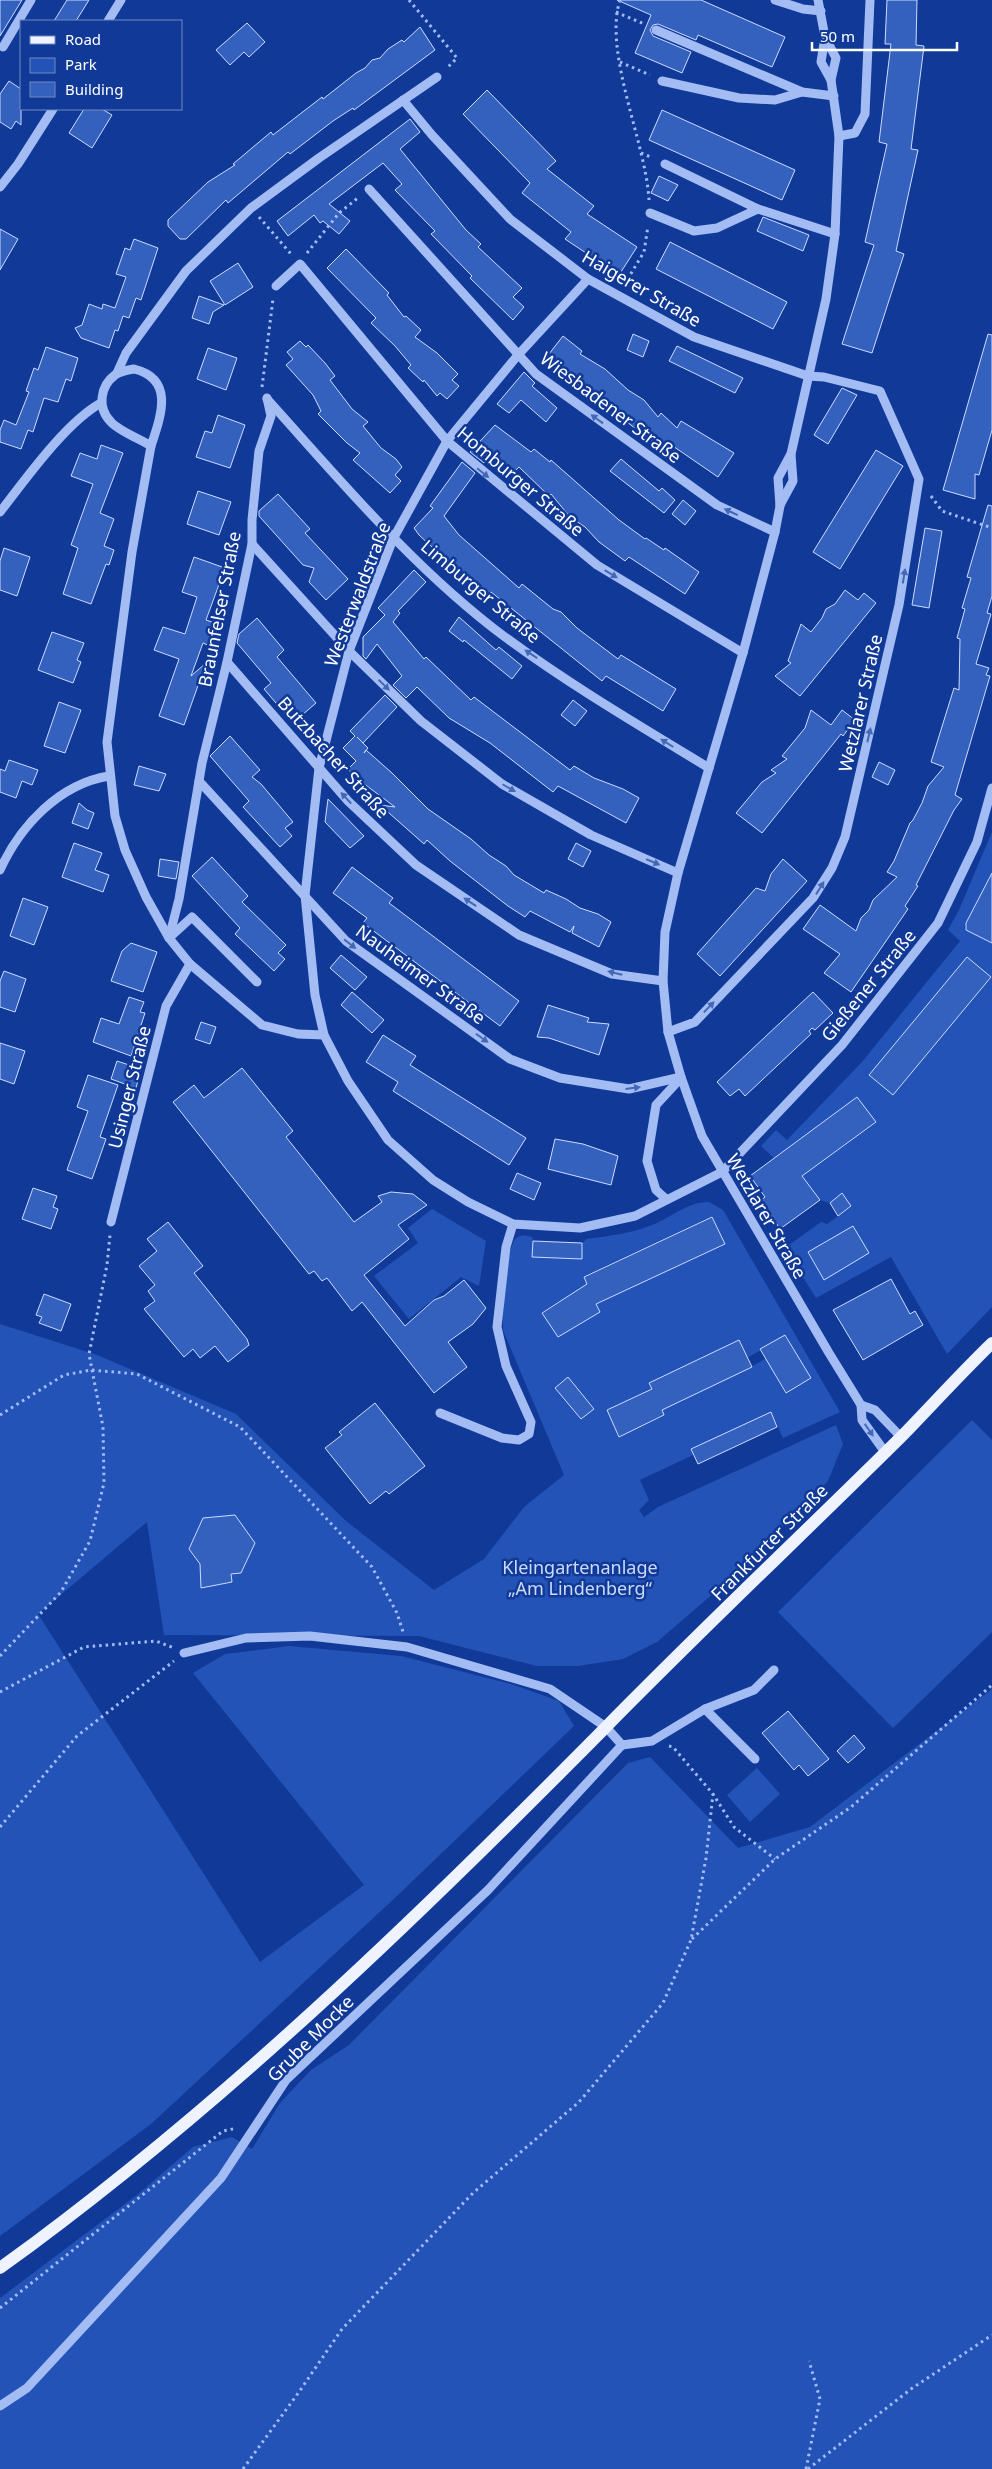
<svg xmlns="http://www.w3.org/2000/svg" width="992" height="2469" font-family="'Noto Sans',sans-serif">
	<rect width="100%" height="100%" fill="#113a98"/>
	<g fill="#2453b7" fill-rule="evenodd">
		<path d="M992,832V873L964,928L992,943V1307L947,1354L891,1257L816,1298L785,1248L821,1222L827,1224L851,1207L842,1194L830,1203L820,1200L811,1188L771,1217V1214L794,1182L876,1123L857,1097L774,1158L761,1146L776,1130L787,1140L862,1062L960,941L948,930L959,910ZM967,957L991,977L893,1095L869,1075Z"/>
		<path d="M709,1202L723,1210L840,1412L783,1438L771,1413L691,1449L693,1455L640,1480L649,1500L639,1510L644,1517L658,1507L836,1425L843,1444L828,1481L730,1579L657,1642L623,1659L578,1666H537L419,1636L164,1635L147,1522L38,1614L260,1962L364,1885L193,1673L225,1654L289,1646L401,1656L511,1684L559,1701L574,1726L397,1896L151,2124L0,2236V1324L97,1355L236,1414L346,1521L434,1590L484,1559L524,1507L564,1475L503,1330C503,1309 504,1259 514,1241C518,1234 526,1235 532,1237L533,1241L582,1258V1243L587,1239C609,1236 632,1233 652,1225C670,1218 689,1201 709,1202ZM712,1216L724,1245L596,1304L600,1312L558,1337L542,1312L587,1284L584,1276ZM786,1335L809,1378H811L785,1393L766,1358L751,1367L662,1410L664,1416L619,1437L607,1410L652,1389L649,1383L747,1358ZM567,1378L594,1408L581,1419L555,1388Z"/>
		<polygon points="432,1209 486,1241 479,1286 461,1277 409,1319 374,1276 418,1243 408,1228"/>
		<polygon points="972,1420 992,1440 992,1632 893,1728 778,1612"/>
		<polygon points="992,1689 992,2469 0,2469 0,2298 137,2195 193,2147 232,2137 252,2149 280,2103 311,2070 349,2045 628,1763 650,1757 738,1848 810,1827"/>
		<polygon points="757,1768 780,1794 750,1822 727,1795"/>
	</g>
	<g fill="#3561be" stroke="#cbdbfe">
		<polygon points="0,0 22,0 0,36"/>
		<polygon points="67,0 89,0 76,21 54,21"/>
		<polygon points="617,0 701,0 785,37 772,67 698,35 696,40 658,24 653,25 650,30 653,36 691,52 682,73 635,53 651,15"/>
		<polygon points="887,0 917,0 916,45 924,46 911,149 918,150 896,251 904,254 872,353 842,344 874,245 865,242 887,144 879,142 891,44 885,44"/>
		<polygon points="247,23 265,42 249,57 244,52 230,65 216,50"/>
		<polygon points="420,27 435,50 354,110 353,108 333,121 290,154 288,152 228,203 226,200 186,239 180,239 168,226 168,220 208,182 235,165 233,164 271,132 273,135 322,97 323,99 356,73 365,68 372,60 380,58 388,49 402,40 404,42"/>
		<polygon points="9,81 21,89 21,125 16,121 11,129 0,122 0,94"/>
		<polygon points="487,90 556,161 547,169 594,206 587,214 637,247 619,275 565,239 571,232 522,193 530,183 463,114"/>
		<polygon points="84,109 102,109 112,115 92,148 69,133"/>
		<polygon points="662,110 795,170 782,200 649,140"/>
		<polygon points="410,119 420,132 400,149 466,230 481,244 478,247 522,288 513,297 524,307 513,320 470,278 472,276 431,234 435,231 395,190 402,184 383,163 329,204 350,221 339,234 323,221 320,223 314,215 288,236 277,221"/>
		<polygon points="659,176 678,185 668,201 651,193"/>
		<polygon points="763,217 809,235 803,251 757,231"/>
		<polygon points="0,229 18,239 0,270"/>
		<polygon points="134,239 158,248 141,300 136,298 129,318 123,316 118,331 115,330 109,348 81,338 75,328 82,325 89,304 102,309 103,304 115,308 126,277 116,274 125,248 130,250"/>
		<polygon points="670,242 787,302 773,329 656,269"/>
		<polygon points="346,249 389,293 387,295 404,317 406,316 421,330 415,337 437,353 458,374 452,380 459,386 447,399 440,393 437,396 424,380 423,382 408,368 411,365 395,346 371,323 376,318 327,268"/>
		<polygon points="238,263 253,287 225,305 210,281"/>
		<polygon points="199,296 224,305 213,312 209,324 192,318"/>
		<polygon points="633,334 649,341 643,357 627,350"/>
		<polygon points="988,334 992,335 992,430 979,475 975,474 975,499 943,490"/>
		<polygon points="563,336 582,351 580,354 605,369 628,390 644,400 658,417 661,413 677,428 681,421 734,453 718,477 667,442 662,449 545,359"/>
		<polygon points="300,341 306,347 308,345 325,363 335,376 330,380 352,409 368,422 363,426 381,448 396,459 402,467 395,475 401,481 390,493 353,460 360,453 347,443 318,414 321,411 313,395 286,365 293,359 287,352"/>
		<polygon points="677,346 743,378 735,393 669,361"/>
		<polygon points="46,347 78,358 71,381 66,379 58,402 44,398 33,432 28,430 21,449 0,442 0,430 4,420 16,425 29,392 26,391 34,368 38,370"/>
		<polygon points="208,348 237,358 226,390 197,379"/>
		<polygon points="524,372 535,383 532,386 557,408 546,422 521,400 509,413 497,404"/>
		<polygon points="842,388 857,395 828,444 814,435"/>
		<polygon points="218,415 245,425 230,468 196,457 205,431 212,433"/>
		<polygon points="495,425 531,452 534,449 550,462 551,460 619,520 645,539 646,538 664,550 665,548 699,572 685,594 629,557 625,561 599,542 585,527 570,517 551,494 549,496 519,467 512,474 496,460 489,456 484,463 470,452"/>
		<polygon points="101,445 123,453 100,513 114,519 104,546 114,550 109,565 106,564 91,604 63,594 78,548 71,545 93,484 71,476 80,453 97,459"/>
		<polygon points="876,450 903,466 840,569 813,552"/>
		<polygon points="621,459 659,491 662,488 675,500 664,513 610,471"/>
		<polygon points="462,462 475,473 444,516 459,535 519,588 522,584 553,609 561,612 577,628 618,659 621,655 676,689 663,711 606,676 602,681 491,592 488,596 459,567 457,570 419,535 414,528 433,508 430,506"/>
		<polygon points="198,491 231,502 219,535 187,524"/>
		<polygon points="278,494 310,529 305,533 348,579 326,600 309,582 314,568 303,565 259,516 259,511"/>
		<polygon points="683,500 696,511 685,525 672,514"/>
		<polygon points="988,505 992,506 992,596 987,613 991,614 976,664 989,668 986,675 990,676 955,795 962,799 954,810 916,885 918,886 905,906 908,909 851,992 824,973 840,954 803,929 820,905 856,931 861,918 869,910 873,900 897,877 887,872 894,861 910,823 913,820 922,803 928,786 944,767 931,762 954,688 959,690 960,639 957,638 965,609 962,608 971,578 967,577"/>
		<polygon points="925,528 942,531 929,608 912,605"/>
		<polygon points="4,548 30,557 17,596 0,590 0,561"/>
		<polygon points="194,557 225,568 206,620 218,624 210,646 203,643 191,676 206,663 184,725 159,716 179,659 154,650 163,627 185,634 197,597 182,592"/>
		<polygon points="414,570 426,582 398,611 400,613 393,622 424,659 426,657 471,700 474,697 570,770 574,766 594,778 623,789 639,798 626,823 558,786 553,792 490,743 449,718 417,687 406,698 393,685 402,676 377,644 366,659 363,656 363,637 385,615 378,608"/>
		<polygon points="845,590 858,600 864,593 876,603 800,696 775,676 791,663 788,661 801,624 811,632 822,618 826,609 835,604"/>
		<polygon points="459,617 496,650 499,647 522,666 512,679 464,640 463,642 449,631"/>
		<polygon points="257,618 284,650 277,657 316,703 293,723 264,689 271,683 237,643 239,634"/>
		<polygon points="52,632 84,643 77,660 81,662 73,683 38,670"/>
		<polygon points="385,695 397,707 363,743 357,737 368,748 364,753 366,750 392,773 428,809 471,839 489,855 506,866 514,875 544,893 546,890 566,899 580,908 598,914 611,922 599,947 572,933 574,926 570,932 530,911 525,917 508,906 450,861 427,840 424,844 380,805 395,807 355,777 348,769 356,761 343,748 355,736 350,731"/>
		<polygon points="573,700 587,711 575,726 561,715"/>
		<polygon points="59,702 81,710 65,753 44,746"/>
		<polygon points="811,710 831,725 842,710 855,720 843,736 841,734 762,833 736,813 762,782 776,773 771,770 787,759 782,756 805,728"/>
		<polygon points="230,736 260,770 252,777 261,784 293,822 285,828 292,836 280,847 243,807 249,801 210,756"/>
		<polygon points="9,760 38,770 32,785 22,781 16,798 0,792 0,769 5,771"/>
		<polygon points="879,762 895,770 888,785 872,777"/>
		<polygon points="139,766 166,774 159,791 134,785"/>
		<polygon points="328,799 364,836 350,848 325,822"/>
		<polygon points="79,803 87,810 94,813 88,829 72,823"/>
		<polygon points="74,843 102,853 95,870 109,875 103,892 62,877"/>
		<polygon points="576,843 591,851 583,867 568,859"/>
		<polygon points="212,857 248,896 242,902 286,945 278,953 285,959 274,971 235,934 240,928 192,876"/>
		<polygon points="160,859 179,862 176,879 158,876"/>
		<polygon points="783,859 807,881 720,976 697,954 756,888 765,891 771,874"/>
		<polygon points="352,867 393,898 389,903 519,1001 500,1026 363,923 367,918 333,893"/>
		<polygon points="992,873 992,943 966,930 966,923"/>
		<polygon points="23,898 48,907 34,945 10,936"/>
		<polygon points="131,943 157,952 143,992 111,981 122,951"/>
		<polygon points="341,955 367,977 355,990 330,968"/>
		<polygon points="967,957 991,977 893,1095 869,1075"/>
		<polygon points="4,971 26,979 15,1012 0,1007 0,981"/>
		<polygon points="352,992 384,1020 372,1033 341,1005"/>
		<polygon points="813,992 833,1013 815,1030 812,1028 809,1031 811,1034 745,1096 739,1089 730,1096 717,1082"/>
		<polygon points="129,997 144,1002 140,1012 145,1013 131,1056 93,1042 101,1018 119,1024"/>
		<polygon points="548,1005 589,1018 587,1022 609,1024 599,1055 549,1038 537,1037"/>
		<polygon points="201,1022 216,1027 210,1044 195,1039"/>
		<polygon points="383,1035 416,1056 410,1065 526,1138 509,1165 393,1091 398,1082 366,1062"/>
		<polygon points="0,1043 25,1051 14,1084 0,1079"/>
		<polygon points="117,1061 141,1069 136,1088 111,1079"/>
		<polygon points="242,1068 293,1131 286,1137 354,1222 382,1202 378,1196 391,1192 413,1194 427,1205 398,1225 409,1239 364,1275 405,1326 434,1300 444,1296 464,1280 486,1308 473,1324 448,1342 467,1367 434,1393 362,1302 352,1311 327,1278 322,1281 314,1271 309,1274 173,1102 194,1085 204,1098"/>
		<polygon points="88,1075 118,1085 100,1137 106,1139 92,1179 67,1170 88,1111 77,1107"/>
		<polygon points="857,1097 876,1122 802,1176 820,1200 780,1229 761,1200 765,1197 750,1176"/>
		<polygon points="555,1139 583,1144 618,1156 611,1185 548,1169"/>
		<polygon points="517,1173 541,1183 534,1200 510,1189"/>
		<polygon points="33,1188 57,1196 53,1207 58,1209 51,1229 22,1219"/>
		<polygon points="842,1193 851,1206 838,1216 830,1203"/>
		<polygon points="712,1217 725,1244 596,1304 600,1312 558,1337 542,1313 587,1284 584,1277"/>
		<polygon points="168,1222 203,1266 194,1273 247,1339 249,1345 228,1362 215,1346 200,1358 193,1349 184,1357 144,1309 155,1301 148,1291 155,1285 139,1266 157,1251 147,1239"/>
		<polygon points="853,1226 869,1253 824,1280 808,1252"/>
		<polygon points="533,1241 582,1243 582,1259 532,1257"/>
		<polygon points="891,1279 910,1314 915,1311 923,1325 863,1360 833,1310"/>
		<polygon points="44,1294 71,1304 61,1331 39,1323 42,1317 36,1315"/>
		<polygon points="785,1335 811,1378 786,1393 760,1349"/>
		<polygon points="739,1340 752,1367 662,1410 664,1415 619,1437 607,1410 652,1389 649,1383"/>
		<polygon points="568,1377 594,1409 581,1419 555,1388"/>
		<polygon points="375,1403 425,1466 389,1494 386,1491 370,1504 325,1448 342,1435 339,1432"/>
		<polygon points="771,1412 777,1427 698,1464 691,1449"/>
		<polygon points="235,1515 255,1543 241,1573 231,1574 232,1582 201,1588 200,1564 189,1549 203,1518"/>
		<polygon points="788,1711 829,1759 808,1776 799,1765 794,1770 762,1733"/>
		<polygon points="854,1735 865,1748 848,1763 837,1751"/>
	</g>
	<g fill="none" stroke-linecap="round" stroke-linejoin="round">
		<g stroke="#a3bcf4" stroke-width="3" stroke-dasharray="2.5 4" stroke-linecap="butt">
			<polyline points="409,0 457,58 447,68"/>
			<path d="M620,0C603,52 646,143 649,200"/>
			<polyline points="616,12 644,24"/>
			<polyline points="620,62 650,75"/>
			<polyline points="641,153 653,158"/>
			<polyline points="259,217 291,254"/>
			<polyline points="307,253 339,213 359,197"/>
			<polyline points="624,285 644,252 648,226"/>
			<polyline points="262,387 273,299"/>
			<polyline points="931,496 942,511 992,528"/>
			<polyline points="0,1415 64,1375 91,1370 137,1374 240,1427 372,1567 397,1613 403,1632"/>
			<polyline points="0,1656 61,1592 90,1541 104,1483 103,1427 89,1354 107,1265 110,1235"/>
			<polyline points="0,1692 84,1647 156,1641 174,1648"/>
			<polyline points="669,1746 673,1747 713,1794 734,1827 775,1859"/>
			<polyline points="0,1827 77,1736 174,1661"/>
			<polyline points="692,1939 775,1859 851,1807 992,1685"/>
			<polyline points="0,2308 223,2131 237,2128"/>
			<polyline points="243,2469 299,2392 342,2329 473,2193 579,2102 663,2003 691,1940 706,1858 713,1794"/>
			<polyline points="806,2469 820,2399 809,2361"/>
			<polyline points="808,2469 911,2389 992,2335"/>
		</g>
		<g stroke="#a3bcf4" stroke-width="9">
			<polyline points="775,0 803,9 821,11"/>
			<polyline points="108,21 121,0"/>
			<polyline points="656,30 802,92 834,96"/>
			<polyline points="825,37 821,62 831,80"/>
			<polyline points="3,47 31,0"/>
			<polyline points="662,81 739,98 775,100 802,92"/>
			<polyline points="403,100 432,135 510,219 588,279 694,337 808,376 824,377 880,391 919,479 899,605 845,837 832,868 813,898 695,1022 668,1032"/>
			<polyline points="839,136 855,133 865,114 870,0"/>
			<polyline points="665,164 758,209 835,234"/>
			<polyline points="0,187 18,164 53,109"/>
			<polyline points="369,189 536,374 717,505 775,532"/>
			<polyline points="650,213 694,231 717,228 758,209"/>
			<polyline points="588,279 518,355 447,441 393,539 349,651 319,768 305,895 315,995 324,1035 348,1081 388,1140 433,1180 468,1202 513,1224 580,1228 635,1216 722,1172 842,1045 938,923 977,842 992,788"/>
			<polyline points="276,286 300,264 447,441 597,565 743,653"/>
			<path d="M134,369C175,379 161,416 151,446C140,439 119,431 111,422C97,408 100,386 115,375C120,371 128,370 134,369Z"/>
			<polyline points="117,373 126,353 186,271 251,208 319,158 437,77"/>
			<path d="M267,399C342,482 414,569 505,637C570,685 640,726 709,768"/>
			<polyline points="151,446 132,552 107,742 115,816 125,850 146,897 169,938 190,964 262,1025 298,1034 324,1035"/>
			<polyline points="791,454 778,478 780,506 775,532 743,653 678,873 665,932 663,981 668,1032 681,1077 702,1136 829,1353 861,1405 862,1420 885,1452"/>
			<polyline points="780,505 793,481 791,454 826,299 835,234 839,136 831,80 836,58 825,37 818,0"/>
			<path d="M0,512C25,480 66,422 101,403"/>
			<polyline points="252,544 349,651 421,721 502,784 591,835 678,873"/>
			<polyline points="227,662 348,801 416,865 519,935 612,974 663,981"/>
			<polyline points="199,781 346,941 510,1059 560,1078 629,1089 681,1077"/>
			<path d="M0,870C20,826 59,784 109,776"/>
			<polyline points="257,982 192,917 169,938 179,899 202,763 227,662 252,544 252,520 259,451 271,416 267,398"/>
			<polyline points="666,1199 656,1190 647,1161 656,1105 681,1078"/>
			<polyline points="111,1222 166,1006 190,964"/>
			<polyline points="861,1405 875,1410 901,1437"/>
			<polyline points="440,1413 502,1438 519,1440 529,1434 531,1422 506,1366 497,1327 506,1247 513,1224"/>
			<polyline points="184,1653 246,1638 310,1636 407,1647 550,1689 606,1727 622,1745"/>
			<polyline points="705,1709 755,1759"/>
			<polyline points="622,1745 652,1741 705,1709 754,1690 774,1670"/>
			<polyline points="0,2406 27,2388 221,2178 286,2080 488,1890 622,1745"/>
		</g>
		<path stroke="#eff3ff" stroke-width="12" d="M0,2268C219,2110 415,1920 605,1728C702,1629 803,1534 902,1436C932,1405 961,1373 992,1343"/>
	</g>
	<defs><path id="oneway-solid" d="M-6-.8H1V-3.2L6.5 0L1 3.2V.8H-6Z" transform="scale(1.25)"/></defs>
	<g fill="#4468b8">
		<use href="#oneway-solid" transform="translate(597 419) rotate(-144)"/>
		<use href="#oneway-solid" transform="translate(483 473) rotate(39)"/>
		<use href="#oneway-solid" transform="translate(731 512) rotate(-155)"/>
		<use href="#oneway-solid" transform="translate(611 574) rotate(31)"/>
		<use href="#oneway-solid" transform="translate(904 576) rotate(-81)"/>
		<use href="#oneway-solid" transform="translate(531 654) rotate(-146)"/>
		<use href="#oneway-solid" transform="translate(384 685) rotate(44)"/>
		<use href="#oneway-solid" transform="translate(869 735) rotate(-77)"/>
		<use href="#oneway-solid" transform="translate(667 743) rotate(-148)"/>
		<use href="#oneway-solid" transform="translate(509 788) rotate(30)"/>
		<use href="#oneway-solid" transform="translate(346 798) rotate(-133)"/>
		<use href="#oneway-solid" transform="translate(653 862) rotate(23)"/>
		<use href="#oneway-solid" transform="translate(820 888) rotate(-58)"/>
		<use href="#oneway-solid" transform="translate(470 902) rotate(-146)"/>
		<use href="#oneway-solid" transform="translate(350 944) rotate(38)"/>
		<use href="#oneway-solid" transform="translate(615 973) rotate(-166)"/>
		<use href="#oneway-solid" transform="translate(709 1007) rotate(-46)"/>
		<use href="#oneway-solid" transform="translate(482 1038) rotate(35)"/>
		<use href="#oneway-solid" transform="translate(633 1088) rotate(-7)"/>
		<use href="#oneway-solid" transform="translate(869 1430) rotate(55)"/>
	</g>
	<g text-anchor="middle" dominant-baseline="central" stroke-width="5" stroke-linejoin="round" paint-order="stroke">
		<g font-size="18" fill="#fff" stroke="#113a98">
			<text transform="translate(642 288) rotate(30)">Haigerer Straße</text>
			<text transform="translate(611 407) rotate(37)">Wiesbadener Straße</text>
			<text transform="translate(521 481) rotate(40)">Homburger Straße</text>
			<text transform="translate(481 591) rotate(40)">Limburger Straße</text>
			<text transform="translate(357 594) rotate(-69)">Westerwaldstraße</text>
			<text transform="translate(219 609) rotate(-79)">Braunfelser Straße</text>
			<text transform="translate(860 703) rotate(-77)">Wetzlarer Straße</text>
			<text transform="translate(334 757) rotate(48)">Butzbacher Straße</text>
			<text transform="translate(421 974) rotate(36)">Nauheimer Straße</text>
			<text transform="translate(868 985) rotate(-51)">Gießener Straße</text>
			<text transform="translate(129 1087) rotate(-76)">Usinger Straße</text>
			<text transform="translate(767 1216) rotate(60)">Wetzlarer Straße</text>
			<text transform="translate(769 1542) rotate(-45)">Frankfurter Straße</text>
			<text transform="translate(310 2038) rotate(-45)">Grube Mocke</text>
		</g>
		<g font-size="18" fill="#cbdbfe" stroke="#113a98">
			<text x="580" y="1567">Kleingartenanlage<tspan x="580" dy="21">„Am Lindenberg“</tspan></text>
		</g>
	</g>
	<rect x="20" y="20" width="162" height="90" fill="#113a98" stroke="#7089c1"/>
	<rect x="30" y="36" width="25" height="8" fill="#eff3ff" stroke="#7089c1"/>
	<text x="65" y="45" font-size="15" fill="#ffffff">Road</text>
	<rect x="30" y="58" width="25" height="15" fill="#2453b7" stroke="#7089c1"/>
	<text x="65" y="70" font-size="15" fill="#ffffff">Park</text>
	<rect x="30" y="82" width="25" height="15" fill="#3561be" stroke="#7089c1"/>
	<text x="65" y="95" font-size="15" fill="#ffffff">Building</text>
	<path d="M812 42v8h145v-8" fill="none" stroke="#ffffff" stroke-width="2.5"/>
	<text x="820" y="42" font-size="15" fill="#ffffff" stroke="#113a98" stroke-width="4" paint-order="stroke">50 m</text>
</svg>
